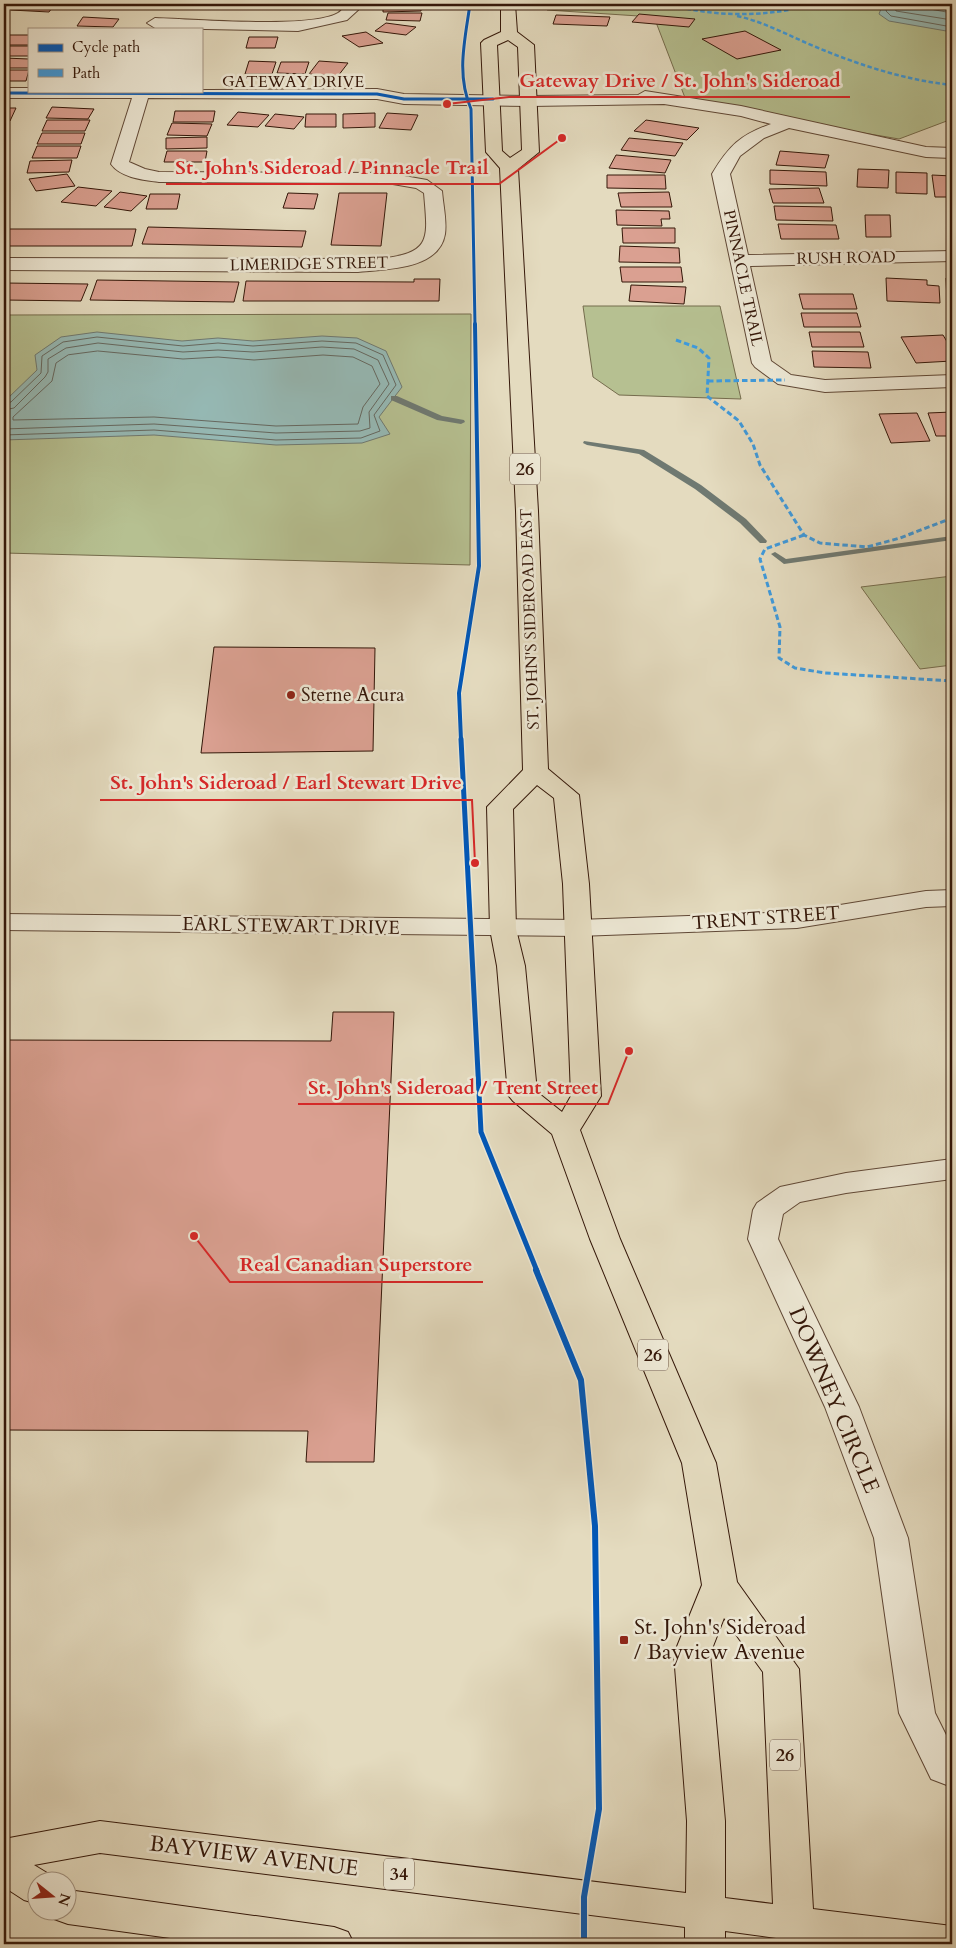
<svg xmlns="http://www.w3.org/2000/svg" width="956" height="1948" font-family="Cardo,serif">
	<rect width="100%" height="100%" fill="#e4dbbf"/>
	<filter id="stains"><feTurbulence type="fractalNoise" baseFrequency=".004" numOctaves="4"/><feColorMatrix values="0 0 0 0 .2 0 0 0 0 .09 0 0 0 0 .02 0 0 0 .5 -.17"/></filter>
	<radialGradient id="worn" r=".72"><stop offset=".6" stop-color="#630" stop-opacity="0"/><stop offset="1" stop-color="#630" stop-opacity=".3"/></radialGradient>
	<g fill="#b6c091" stroke="#756c4d">
		<polygon points="547,4 952,4 952,119 899,139 687,103 654,17 547,10"/>
		<polygon points="583,306 720,306 741,399 619,395 593,377"/>
		<polygon points="471,314 470,565 4,553 4,315"/>
		<polygon points="952,576 952,665 920,669 861,587"/>
	</g>
	<g fill="#96bab6" stroke="#6f7971">
		<polygon points="888,4 952,5 952,32 889,21 879,14 882,6"/>
		<polygon points="97,332 182,341 218,338 253,341 322,336 357,338 386,351 402,387 379,417 390,434 362,443 276,445 154,435 4,440 4,399 7,399 37,370 35,355 61,337"/>
	</g>
	<g fill="none" stroke-linecap="round" stroke-linejoin="round">
		<g stroke="#656860" stroke-width="1">
			<polyline points="888,4 886,11 891,16 952,27"/>
			<polyline points="894,4 896,11 952,20"/>
			<polyline points="902,4 952,13"/>
			<polygon points="98,351 183,359 218,357 254,360 323,355 353,357 372,366 380,384 363,407 358,424 276,426 154,417 13,420 13,417 52,381 56,363 68,355"/>
			<polyline points="4,404 11,402 41,373 42,356 63,342 97,337 183,346 218,343 253,346 322,341 356,343 383,355 396,385 374,415 380,431 361,438 276,440 154,430 4,435"/>
			<polyline points="4,410 14,408 45,377 48,372 48,359 66,348 98,343 183,352 218,350 253,352 322,347 354,349 378,360 389,384 369,412 370,428 360,431 276,433 154,424 4,429"/>
		</g>
		<g fill="#6f7971" fill-rule="evenodd">
			<polygon points="391,396 397,396 442,416 464,420 465,422 461,424 437,420 391,400"/>
			<polygon points="584,441 644,450 701,485 746,519 767,541 766,543 760,543 740,523 695,489 639,454 587,445 583,443"/>
			<polygon points="952,536 952,540 784,564 771,554 775,552 786,559"/>
		</g>
	</g>
	<g fill="#daa091" stroke="#341709">
		<polygon points="15,4 55,4 49,12 11,10"/>
		<polygon points="383,4 421,4 421,11 383,12"/>
		<polygon points="388,13 422,13 420,21 386,20"/>
		<polygon points="639,14 695,19 689,27 632,22"/>
		<polygon points="556,15 610,17 607,26 553,24"/>
		<polygon points="83,17 119,19 113,27 77,26"/>
		<polygon points="386,23 416,27 406,35 375,31"/>
		<polygon points="745,31 781,50 737,59 702,39"/>
		<polygon points="366,32 383,43 359,47 342,36"/>
		<rect x="4" y="35" width="25" height="10"/>
		<polygon points="249,37 278,37 275,48 246,48"/>
		<rect x="4" y="46" width="25" height="10"/>
		<polygon points="4,58 29,59 29,68 4,68"/>
		<polygon points="249,61 276,62 272,74 245,74"/>
		<polygon points="319,61 348,63 338,76 309,74"/>
		<polygon points="281,62 309,62 305,74 277,73"/>
		<polygon points="4,70 29,70 26,81 4,81"/>
		<polygon points="52,107 94,109 88,119 46,118"/>
		<polygon points="4,108 16,108 10,121 4,121"/>
		<polygon points="175,111 215,111 213,122 173,122"/>
		<polygon points="238,112 269,115 258,127 227,125"/>
		<polygon points="375,113 375,127 343,128 343,114"/>
		<polygon points="387,113 418,115 411,130 379,128"/>
		<polygon points="275,114 304,117 294,129 265,126"/>
		<polygon points="306,114 336,114 336,127 305,127"/>
		<polygon points="47,120 90,120 85,131 42,131"/>
		<polygon points="646,120 699,128 687,140 634,131"/>
		<polygon points="172,123 212,124 207,136 167,135"/>
		<polygon points="42,133 85,133 81,144 37,144"/>
		<polygon points="207,137 207,148 166,149 166,138"/>
		<polygon points="629,138 683,143 675,156 621,150"/>
		<polygon points="37,146 81,146 77,158 32,158"/>
		<polygon points="167,151 207,151 205,162 164,162"/>
		<polygon points="780,151 829,155 825,168 776,165"/>
		<polygon points="616,155 671,160 665,173 609,168"/>
		<polygon points="72,160 69,172 27,173 30,161"/>
		<polygon points="858,169 889,170 888,188 857,187"/>
		<polygon points="770,170 826,172 827,186 770,184"/>
		<polygon points="896,172 927,173 927,194 896,193"/>
		<polygon points="67,174 75,186 36,191 29,179"/>
		<polygon points="607,175 665,175 666,189 607,188"/>
		<polygon points="932,175 952,176 952,197 935,197"/>
		<polygon points="78,187 112,191 96,206 61,202"/>
		<polygon points="819,188 824,203 773,203 769,189"/>
		<polygon points="120,192 147,196 131,211 104,207"/>
		<polygon points="669,192 672,207 621,207 618,193"/>
		<polygon points="288,193 318,194 314,209 283,208"/>
		<polygon points="339,193 387,193 381,246 331,245"/>
		<polygon points="150,194 180,194 177,209 146,209"/>
		<polygon points="774,206 831,207 833,221 776,220"/>
		<polygon points="616,210 669,211 670,219 661,219 662,226 617,225"/>
		<polygon points="865,215 890,215 891,237 866,237"/>
		<polygon points="778,224 836,225 839,239 781,239"/>
		<polygon points="148,227 306,231 302,247 142,244"/>
		<polygon points="622,228 675,228 675,243 623,243"/>
		<polygon points="4,229 136,229 132,246 4,246"/>
		<polygon points="620,246 679,248 680,263 619,262"/>
		<polygon points="620,267 681,267 683,282 622,282"/>
		<polygon points="886,278 927,280 927,285 939,286 940,303 887,301"/>
		<polygon points="946,278 952,278 952,303 947,303"/>
		<polygon points="414,279 440,279 439,301 243,301 246,281 414,282"/>
		<polygon points="97,280 239,282 234,302 90,300"/>
		<polygon points="4,283 88,284 81,301 4,300"/>
		<polygon points="631,285 686,287 684,304 629,301"/>
		<polygon points="799,294 853,294 857,309 803,309"/>
		<polygon points="801,313 857,313 861,327 804,327"/>
		<polygon points="809,332 860,332 864,347 812,347"/>
		<polygon points="943,335 952,350 952,361 916,363 901,337"/>
		<polygon points="812,351 868,352 871,368 814,367"/>
		<polygon points="952,412 952,436 936,436 928,413"/>
		<polygon points="917,413 930,441 891,443 879,414"/>
		<polygon points="214,647 375,648 373,751 201,753"/>
		<polygon points="333,1012 394,1012 374,1462 306,1462 308,1431 4,1430 4,1040 331,1041"/>
	</g>
	<g fill="none" stroke-linecap="round" stroke-linejoin="round">
		<defs>
			<g id="minor">
				<path d="M344,4H359L358,10L347,20L298,31L155,28L147,23L155,18C192,19 310,29 338,13C342,11 343,8 344,4Z"/>
				<path d="M4,88H29V91L377,89L404,94L530,96L638,95L645,91L741,106L926,147L952,148V158L926,157L789,128L764,138L740,156L730,174L748,255L952,251V261L750,266L771,361L791,375L825,380L952,375V387L825,392L778,384L755,367L752,363L712,174C729,146 740,135 771,124L741,116L664,104L530,106L404,104L377,99L148,98L129,162L145,169L159,172L387,173L427,180L442,191C443,205 447,220 445,234C439,270 386,269 358,272L4,270V258L379,259C432,253 428,240 424,193L416,188L387,183L159,182C144,180 121,178 111,164L132,98H4Z"/>
				<polygon points="952,890 952,906 926,907 797,928 578,936 4,930 4,914 578,920 797,912 926,891"/>
				<polygon points="952,1159 952,1179 846,1193 800,1202 783,1214 778,1239 859,1407 908,1538 935,1713 952,1747 952,1787 931,1779 899,1713 874,1538 825,1407 748,1239 753,1210 757,1203 780,1187 846,1173"/>
			</g>
			<g id="major">
				<path d="M501,4H515L517,32L534,45L539,152L518,169L538,511L548,769L579,795L589,884L601,1096L580,1130L620,1239L716,1463L737,1582L799,1669L813,1909L952,1926V1944H776V1938L725,1931V1944H685V1927L100,1853L34,1865L52,1876L54,1880H38V1904L24,1900L4,1887V1839L100,1821L686,1893L687,1821L674,1654L702,1585L682,1463L590,1239L552,1134L513,1101L508,1095L497,966L490,929L487,807L523,770L516,511L500,168L486,152L481,43L484,40L501,32ZM508,40L518,47L522,150L510,158L502,151L497,45ZM537,785L554,798L563,884L571,1096L562,1112L537,1092L525,966L516,929L513,809ZM724,1618L763,1672L773,1904L725,1898V1821L710,1654Z"/>
				<polygon points="68,1890 334,1927 348,1932 354,1944 214,1944 68,1924 54,1919 50,1910 68,1910"/>
			</g>
		</defs>
		<use href="#minor" stroke="#604836" stroke-width="2"/>
		<use href="#major" stroke="#341709" stroke-width="2"/>
		<use href="#minor" fill="#ede8d5" fill-rule="evenodd"/>
		<use href="#major" fill="#e4dbbf" fill-rule="evenodd"/>
		<g stroke="#3e9add" stroke-width="2.5" stroke-dasharray="4.5 2.5" stroke-linecap="butt">
			<path d="M666,4C707,15 747,17 789,10L794,4"/>
			<path d="M737,16C765,22 789,36 816,47C859,65 905,80 952,85"/>
		</g>
		<g stroke="#3e9add" stroke-width="3" stroke-dasharray="5.5 3" stroke-linecap="butt">
			<polyline points="676,340 698,348 709,358 707,396 739,421 753,444 760,465 804,535 820,543 867,547 900,538 952,518"/>
			<polyline points="708,381 785,380"/>
			<polyline points="804,535 765,549 760,559 780,627 779,658 795,668 825,673 952,681"/>
		</g>
		<defs>
			<g id="cycleway-far3">
				<path d="M470,4C465,40 456,74 471,109L475,325"/>
				<polyline points="4,93 377,94 404,99 493,99"/>
			</g>
			<polyline id="cycleway-far2" points="461,740 459,693 479,566 475,324"/>
			<polyline id="cycleway-far1" points="461,739 481,1132 537,1271"/>
			<polyline id="cycleway" points="536,1270 581,1380 595,1526 599,1809 584,1897 584,1944"/>
		</defs>
		<use href="#cycleway-far3" stroke="#ede8d5" stroke-width="5"/>
		<use href="#cycleway-far2" stroke="#ede8d5" stroke-width="6"/>
		<use href="#cycleway-far1" stroke="#ede8d5" stroke-width="8"/>
		<use href="#cycleway" stroke="#ede8d5" stroke-width="9"/>
		<use href="#cycleway-far3" stroke="#0057b8" stroke-width="3"/>
		<use href="#cycleway-far2" stroke="#0057b8" stroke-width="4"/>
		<use href="#cycleway-far1" stroke="#0057b8" stroke-width="5"/>
		<use href="#cycleway" stroke="#0057b8" stroke-width="6"/>
	</g>
	<g fill="#8f2418" stroke="#ede8d5" stroke-width="2">
		<circle cx="291" cy="695" r="5"/>
		<rect x="619" y="1635" width="10" height="10" rx="2.5"/>
	</g>
	<g text-anchor="middle" dominant-baseline="central" stroke-width="5" stroke-linejoin="round" paint-order="stroke">
		<g font-size="16" fill="#341709" stroke="#ede8d5">
			<text x="293" y="82">GATEWAY DRIVE</text>
			<text transform="translate(846 258) rotate(-1)">RUSH ROAD</text>
			<text transform="translate(309 264) rotate(-1)">LIMERIDGE STREET</text>
			<text transform="translate(743 278) rotate(78)">PINNACLE TRAIL</text>
			<text transform="translate(530 619) rotate(-92)">ST. JOHN'S SIDEROAD EAST</text>
		</g>
		<g fill="#ede8d5" stroke="#6c5646" stroke-width="1">
			<rect x="510" y="453.5" width="30" height="31" rx="4"/>
			<rect x="638" y="1339.5" width="30" height="31" rx="4"/>
			<rect x="770" y="1739.5" width="30" height="31" rx="4"/>
			<rect x="384" y="1858.5" width="30" height="31" rx="4"/>
		</g>
		<g font-size="18" font-weight="bold" fill="#341709">
			<text x="525" y="469">26</text>
			<text x="653" y="1355">26</text>
			<text x="785" y="1755">26</text>
			<text x="399" y="1874">34</text>
		</g>
		<g font-size="19" fill="#341709" stroke="#ede8d5" text-anchor="start">
			<text x="301" y="695">Sterne Acura</text>
		</g>
		<g font-size="19" fill="#341709" stroke="#ede8d5">
			<text transform="translate(766 918) rotate(-4)">TRENT STREET</text>
			<text transform="translate(291 926) rotate(1)">EARL STEWART DRIVE</text>
		</g>
		<g font-size="22" fill="#341709" stroke="#ede8d5">
			<text transform="translate(834 1400) rotate(67)">DOWNEY CIRCLE</text>
			<text transform="translate(254 1856) rotate(7)">BAYVIEW AVENUE</text>
		</g>
		<g font-size="22" fill="#341709" stroke="#ede8d5" text-anchor="start">
			<text x="634" y="1627">St. John's Sideroad<tspan x="634" dy="25">/ Bayview Avenue</tspan></text>
		</g>
	</g>
	<path fill="none" stroke="#d62828" stroke-width="2" d="M447 104L509 97H850M562 138L499 184H166M475 863L472 800H100M629 1051L608 1104H298M194 1236L230 1282H483"/>
	<g fill="#d62828" stroke="#ede8d5" stroke-width="2">
		<circle cx="447" cy="104" r="5"/>
		<circle cx="562" cy="138" r="5"/>
		<circle cx="475" cy="863" r="5"/>
		<circle cx="629" cy="1051" r="5"/>
		<circle cx="194" cy="1236" r="5"/>
	</g>
	<g font-size="20" text-anchor="middle" font-weight="bold" fill="#d62828" stroke="#ede8d5" stroke-width="5" stroke-linejoin="round" paint-order="stroke">
		<text x="680" y="87">Gateway Drive / St. John's Sideroad</text>
		<text x="332" y="174">St. John's Sideroad / Pinnacle Trail</text>
		<text x="286" y="789">St. John's Sideroad / Earl Stewart Drive</text>
		<text x="453" y="1094">St. John's Sideroad / Trent Street</text>
		<text x="356" y="1271">Real Canadian Superstore</text>
	</g>
	<rect width="956" height="1948" fill="none" stroke="#e4dbbf" stroke-width="20"/>
	<rect x="5" y="5" width="946" height="1938" fill="none" stroke="#341709" stroke-width="2.5"/>
	<rect x="10" y="10" width="936" height="1928" fill="none" stroke="#341709"/>
	<rect x="28" y="28" width="175" height="65" fill="#ede8d5" stroke="#a39483"/>
	<rect x="38" y="44" width="25" height="8" fill="#0057b8" stroke="#a39483"/>
	<text x="72" y="52" font-size="15" fill="#341709">Cycle path</text>
	<rect x="38" y="69" width="25" height="8" fill="#3e9add" stroke="#a39483"/>
	<text x="72" y="78" font-size="15" fill="#341709">Path</text>
	<g transform="translate(52 1896) rotate(107)"><circle r="24" fill="#ede8d5" stroke="#a39483"/>
	<path d="M0-4L9 19L0 12L-9 19Z" fill="#8f2418"/>
	<text y="-8" font-size="14" font-weight="bold" text-anchor="middle" fill="#341709">N</text>
	</g>
	<rect width="100%" height="100%" filter="url(#stains)"/>
	<rect width="100%" height="100%" fill="url(#worn)"/>
</svg>
